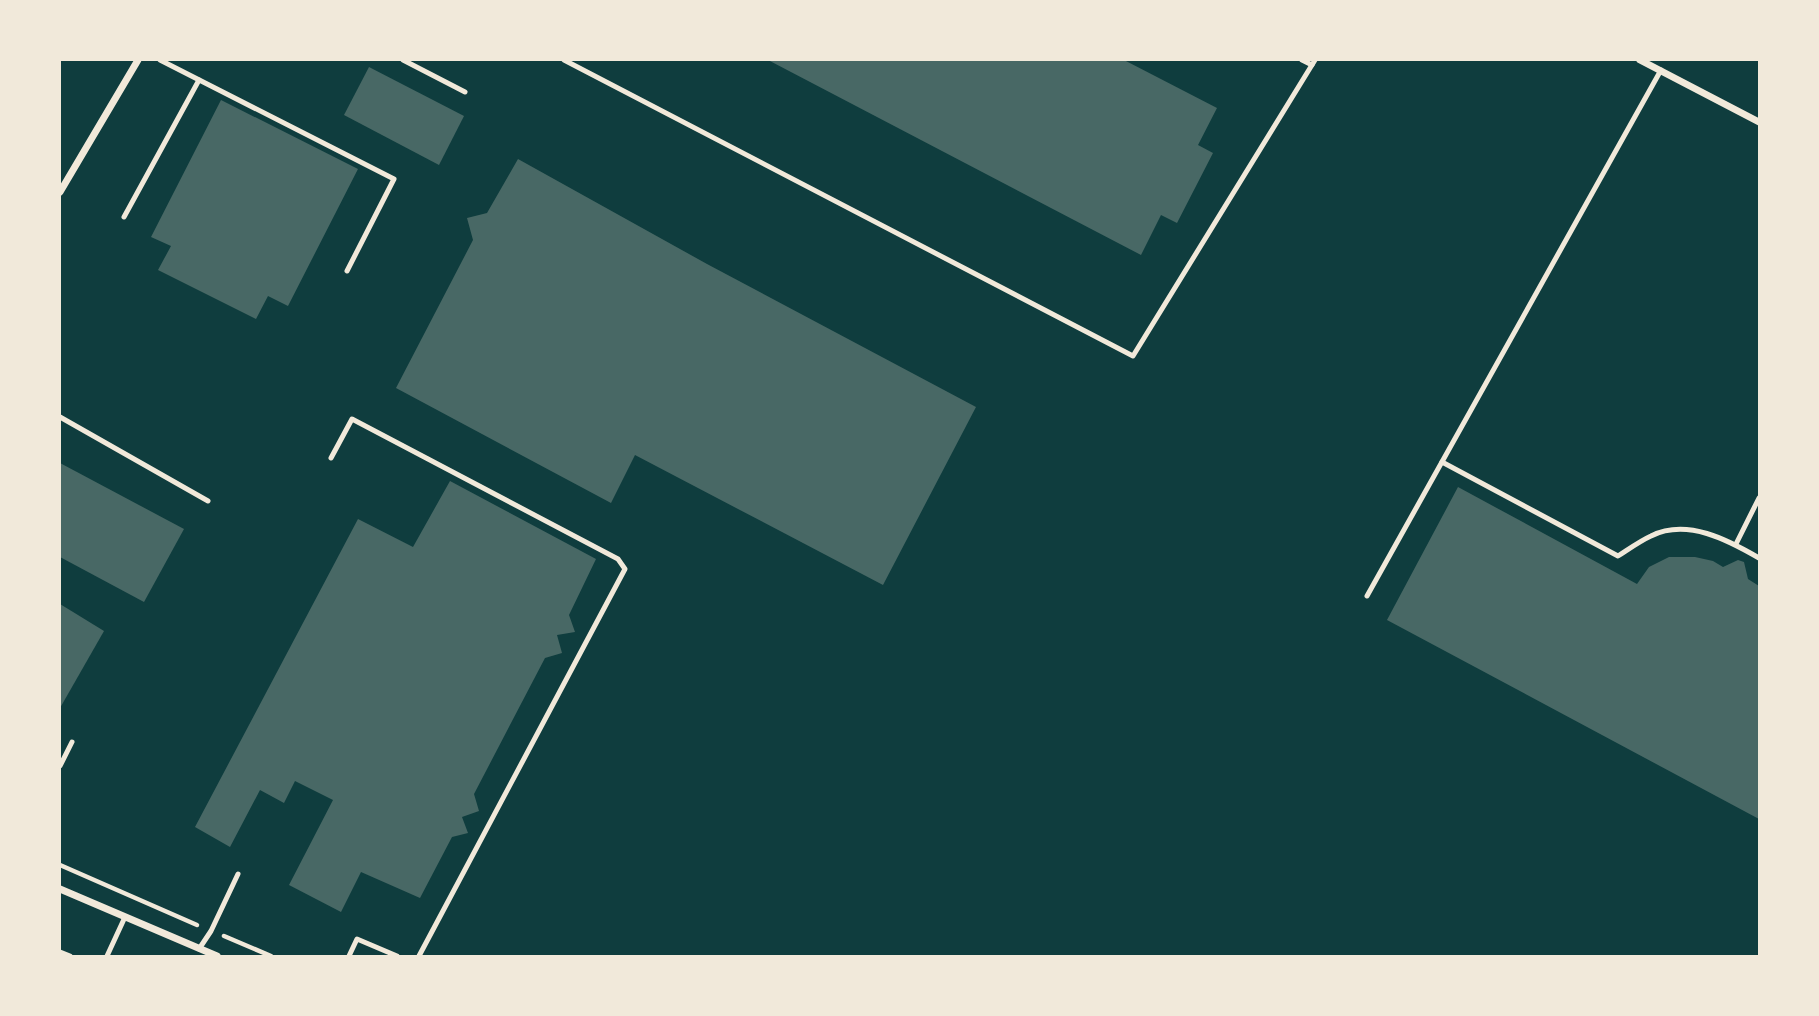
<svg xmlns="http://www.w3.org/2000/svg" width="1819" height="1016" font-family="Rubik,sans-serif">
	<rect width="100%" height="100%" fill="#0f3d3e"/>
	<g fill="#486865">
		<polygon points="768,60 1124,60 1217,108 1198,145 1213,153 1177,223 1161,215 1141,255"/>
		<polygon points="369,67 464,116 439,165 344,115"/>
		<polygon points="221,100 358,169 288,306 268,296 256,319 158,270 171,246 151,237"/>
		<polygon points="518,159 707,264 976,407 883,585 635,455 611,503 396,388 473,240 467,218 487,213"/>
		<polygon points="60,463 184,529 144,602 60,557"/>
		<polygon points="450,481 596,559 569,615 575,632 557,635 562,653 545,658 474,794 479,811 462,817 468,833 452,837 420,898 361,872 341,912 289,885 333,800 295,781 284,803 260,790 230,847 195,827 358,519 413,547"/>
		<polygon points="1458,487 1637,584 1649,567 1669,557 1695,557 1713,561 1723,567 1738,560 1744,562 1748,579 1759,586 1759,819 1387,620"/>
		<polygon points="60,604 104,631 60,708"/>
	</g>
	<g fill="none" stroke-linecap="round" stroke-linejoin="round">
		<g stroke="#f1e9da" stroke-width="4.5">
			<polyline points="60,865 197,925"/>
			<polyline points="224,936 271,956"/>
		</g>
		<g stroke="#f1e9da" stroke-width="5">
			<polyline points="160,60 394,179 347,271"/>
			<polyline points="403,60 465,92"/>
			<polyline points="564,60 1133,356 1315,60"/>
			<polyline points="1302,60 1312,65"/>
			<polyline points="124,217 199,80"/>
			<polyline points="60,417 208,501"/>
			<polyline points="331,458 352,419 618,559 625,569 419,956"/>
			<path d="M1442,462L1618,556C1629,549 1640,541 1651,536C1687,518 1728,540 1759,558"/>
			<polyline points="1736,544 1759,498"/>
			<polyline points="1367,596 1661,70"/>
			<polyline points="60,766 72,742"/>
			<polyline points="199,949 211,931 238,874"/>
			<polyline points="60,952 70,956"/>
			<polyline points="107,956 125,917"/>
			<polyline points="349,956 357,939 397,956"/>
		</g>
		<g stroke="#f1e9da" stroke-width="7">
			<polyline points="1640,60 1759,122"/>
			<polyline points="60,192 138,60"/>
			<polyline points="60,889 217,956"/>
		</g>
	</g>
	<rect width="1819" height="1016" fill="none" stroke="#f1e9da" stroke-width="122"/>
</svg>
